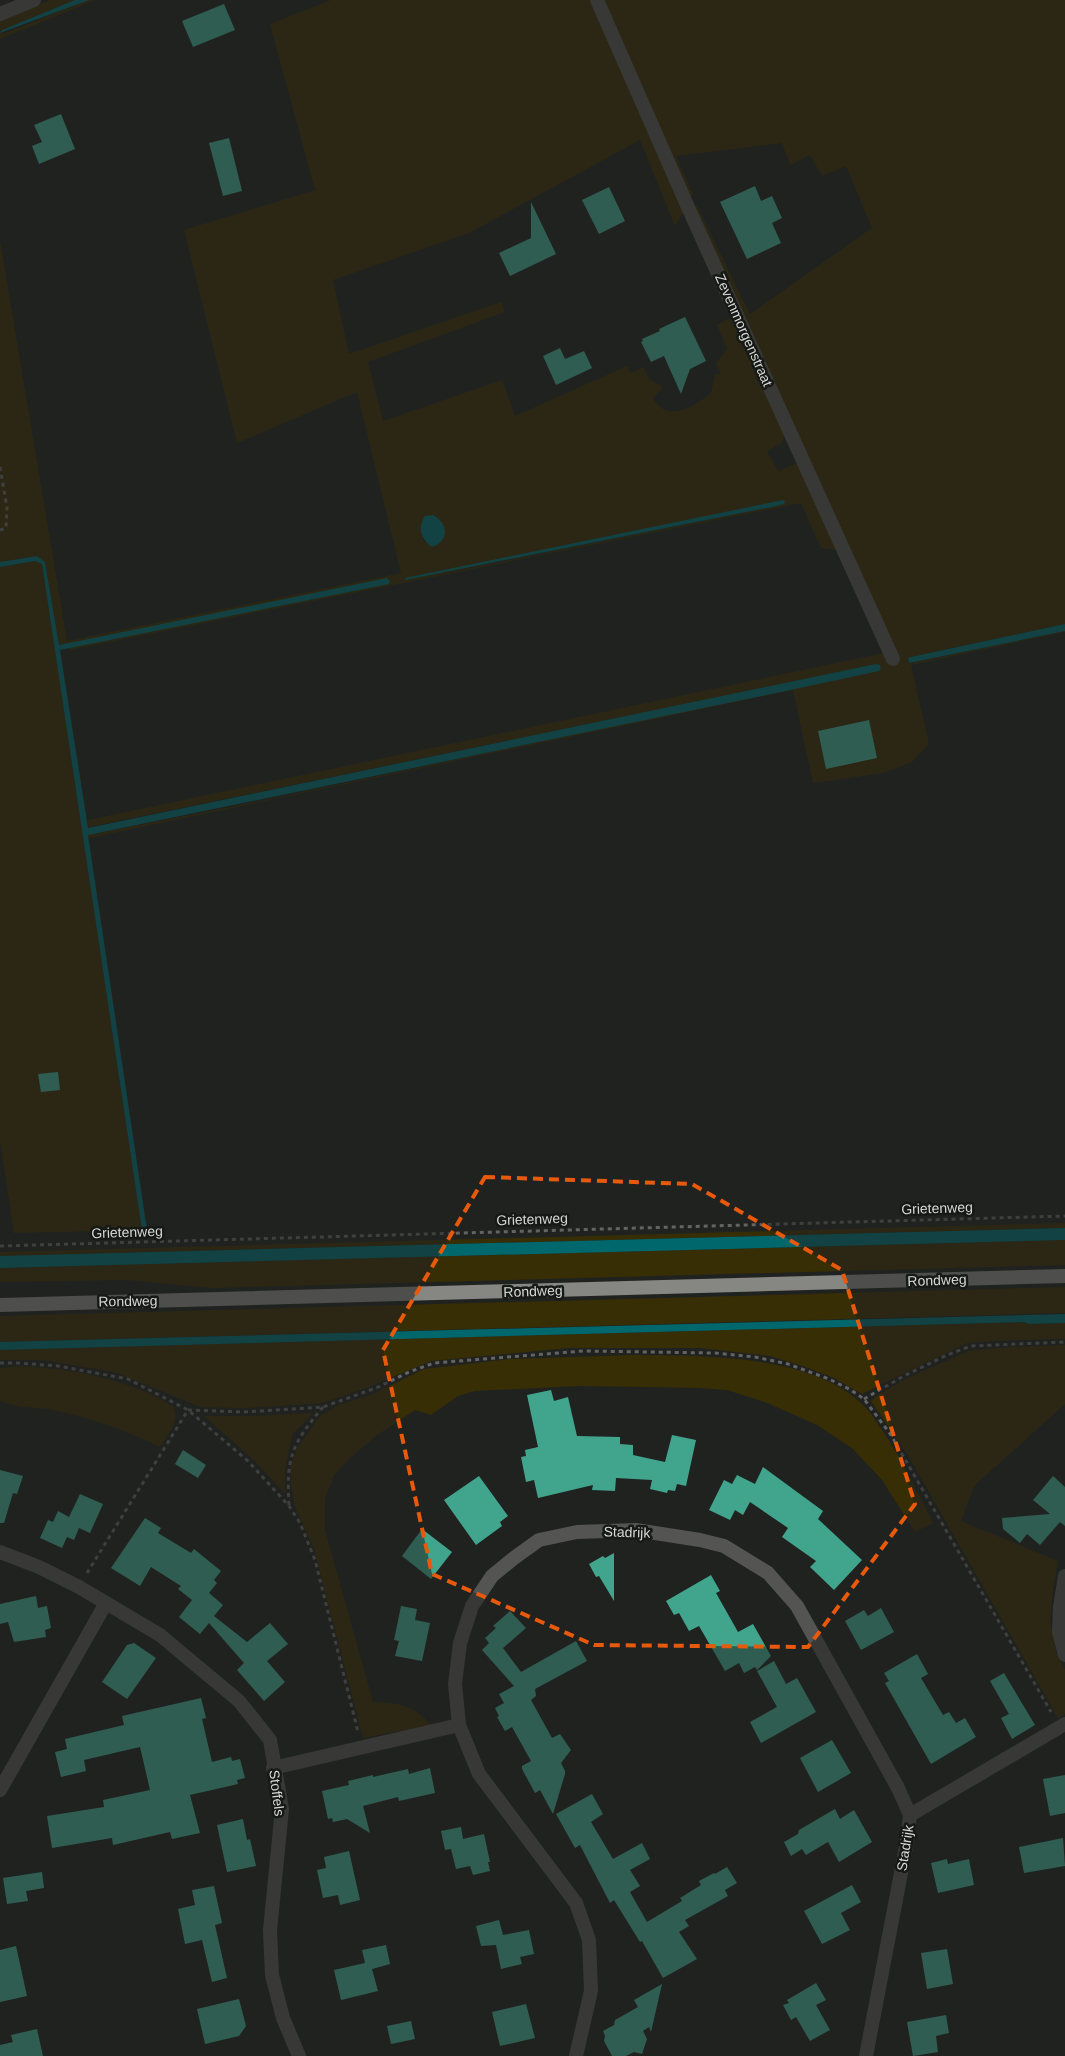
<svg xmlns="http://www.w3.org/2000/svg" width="1065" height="2056" font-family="Helvetica,sans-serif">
	<rect width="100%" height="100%" fill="#202220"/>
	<g fill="#382e05" fill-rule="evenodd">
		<polygon points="50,0 75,0 2,30 3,34 89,0 95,0 0,39 0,20"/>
		<path d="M331,0H591L684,211L675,226L640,140L469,233L333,280L349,354L501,302L505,312L368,362L383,421L502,380L515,416L627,366L630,373L644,367L649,379L663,387L653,398C667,424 694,407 711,393L715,374H721L716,364L727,348L717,325L732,317L785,431L782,443L767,451L778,471L798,463L838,550L821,548L801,503L69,650V648L389,584L390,581L59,645L47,573L37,556L0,562V241L67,641L401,573L357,392L237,443L184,230L315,190L270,24ZM783,500L777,506L407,581ZM444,526L443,540L424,542L420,528Z"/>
		<path d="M602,0H1065V624L911,657L908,658V662L912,663L1065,631V632L911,665L929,744L912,762L884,773L813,783L793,690L89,838L88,835L231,807L880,670L881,667L878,664L89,827L88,820L884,653L694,210L697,206L750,314L872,228L846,166L822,176L810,155L790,165L782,143L676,156L693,195L689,196ZM868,720H869L826,769L818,731Z"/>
		<polygon points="35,561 42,564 142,1230 14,1233 0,1140 0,567"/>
		<polygon points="1065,1223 1065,1228 0,1256 0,1252"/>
		<polygon points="1065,1240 1065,1265 212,1288 127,1280 0,1282 0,1268"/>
		<polygon points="1065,1287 1065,1313 0,1342 0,1316"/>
		<polygon points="1024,1322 1029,1324 1065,1323 1065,1339 992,1341 967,1343 862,1394 834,1378 803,1366 770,1356 700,1348 568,1348 431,1361 364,1389 322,1403 246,1408 201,1407 114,1372 43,1360 0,1360 0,1350"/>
		<polygon points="1065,1345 1065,1404 974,1486 961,1521 1058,1561 1053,1589 1050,1622 1056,1652 1065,1670 1065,1714 1058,1718 909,1457 871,1401 881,1393 907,1378 969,1351 995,1348"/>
		<path d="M632,1355C702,1356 815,1353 866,1408C872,1414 877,1423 882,1430C902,1459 917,1491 933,1523L915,1532L882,1480L853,1449L817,1425L765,1402L727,1390L699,1388L580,1386L475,1391L458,1396L431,1415L415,1410L377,1435L350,1458L334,1475L325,1499V1530L373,1702C400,1703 413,1705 431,1725L363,1738L314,1549L295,1507L291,1482L290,1468L297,1448L320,1416L338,1405L373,1394L424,1369L511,1359Z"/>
		<path d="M19,1366C73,1369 126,1378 173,1406C181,1423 168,1433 160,1447C125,1430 91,1418 53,1410C36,1407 17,1408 0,1401V1368Z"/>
		<polygon points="313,1413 292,1435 285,1471 285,1494 254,1460 204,1416 253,1416"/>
	</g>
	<g fill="#00686d">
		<polygon points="75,0 89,0 0,33 2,30"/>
		<polygon points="783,500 785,501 784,504 777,506 405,580 405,578"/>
		<path d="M433,515C448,523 450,541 432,547C421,539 417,528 425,516Z"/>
		<polygon points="37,556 45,562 59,645 387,578 390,581 389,584 60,650 88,828 876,664 880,665 881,668 879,671 781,692 88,835 147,1230 142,1230 42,564 35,561 0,567 0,562"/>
		<polygon points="1065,624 1065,631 909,663 908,658 911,657"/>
		<polygon points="1065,1228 1065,1240 0,1268 0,1256"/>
		<polygon points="1065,1314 1065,1323 1029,1324 1024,1322 0,1350 0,1342"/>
	</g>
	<g fill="#41a48c">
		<polygon points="224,4 235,30 193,47 182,21"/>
		<polygon points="61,114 75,149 39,164 32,146 42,142 34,125"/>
		<polygon points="229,138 242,191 223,196 209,143"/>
		<polygon points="755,186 761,201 772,196 782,218 772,223 781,243 747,259 720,202"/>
		<polygon points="609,187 625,221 599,234 582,200"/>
		<polygon points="531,202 556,254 510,276 499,253 531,238"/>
		<polygon points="685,317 706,361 690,369 681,394 664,356 651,362 641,342 643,341 642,339 660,331 659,329"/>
		<polygon points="560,348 565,359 584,351 592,368 556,385 543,356"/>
		<polygon points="869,720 877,758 826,769 818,731"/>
		<polygon points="58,1072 60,1090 41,1092 38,1074"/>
		<polygon points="551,1390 554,1401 568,1397 577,1436 620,1437 620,1444 633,1445 633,1455 665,1462 672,1435 696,1440 686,1486 677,1484 675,1491 668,1490 667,1493 650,1489 652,1480 616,1478 615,1491 592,1490 593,1485 538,1498 534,1480 526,1482 521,1457 526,1456 525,1450 538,1447 527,1395"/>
		<polygon points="183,1450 206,1465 198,1478 175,1464"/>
		<polygon points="763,1467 823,1511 818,1519 862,1560 834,1590 810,1567 816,1561 782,1537 788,1528 750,1502 743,1515 735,1510 730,1520 709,1510 724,1480 732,1484 737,1475 755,1484"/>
		<polygon points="0,1470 23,1476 17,1494 13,1493 4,1523 0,1523"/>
		<polygon points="479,1476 508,1516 500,1522 502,1526 476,1545 444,1500"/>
		<polygon points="1053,1476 1065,1487 1065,1526 1060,1522 1040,1545 1027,1534 1020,1543 1003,1529 1002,1518 1050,1514 1033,1500"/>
		<polygon points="80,1494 103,1504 90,1533 79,1528 74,1540 67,1537 62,1548 40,1538 48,1520 53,1522 58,1511 69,1517"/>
		<polygon points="145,1518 161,1528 158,1533 191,1553 194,1549 221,1571 214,1580 217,1583 209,1593 223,1605 214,1616 247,1642 270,1623 288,1644 267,1661 285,1682 264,1701 237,1670 244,1663 209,1623 200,1634 179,1617 192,1600 178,1589 181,1586 151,1567 140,1586 111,1568"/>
		<polygon points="422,1529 452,1552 431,1579 402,1556"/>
		<polygon points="614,1553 614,1601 599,1576 596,1577 589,1564 603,1556 605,1558"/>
		<polygon points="711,1575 720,1591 716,1593 738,1632 753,1624 771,1656 757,1670 755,1667 744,1673 739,1663 725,1671 699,1626 689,1631 679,1613 674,1615 666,1601"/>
		<polygon points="36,1596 38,1608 47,1606 51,1628 45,1630 46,1637 14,1642 8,1622 0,1624 0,1604"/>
		<polygon points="401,1606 417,1609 415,1620 430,1623 422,1661 395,1656 399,1641 394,1640"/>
		<polygon points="881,1608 894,1632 861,1650 845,1621 864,1610 868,1616"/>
		<polygon points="510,1611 526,1628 503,1648 521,1672 576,1641 587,1661 535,1689 536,1696 531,1700 552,1738 560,1734 571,1750 561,1763 565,1771 565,1774 553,1814 540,1790 535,1793 522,1769 522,1766 531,1761 512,1727 505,1731 497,1717 499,1716 495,1708 504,1703 499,1694 514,1686 482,1650 489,1643 485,1638 496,1628 493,1626"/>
		<polygon points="134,1643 156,1658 127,1699 102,1682 127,1645"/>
		<polygon points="917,1654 928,1674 921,1678 943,1715 949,1712 956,1723 965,1718 976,1737 931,1764 885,1683 889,1681 884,1673"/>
		<polygon points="774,1661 786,1684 797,1678 816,1712 761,1743 750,1722 777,1707 757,1671"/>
		<polygon points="1004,1673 1035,1725 1012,1739 1001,1718 1009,1714 990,1681"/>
		<polygon points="201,1698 206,1718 202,1719 212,1762 231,1757 232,1761 240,1759 245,1778 237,1780 238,1784 190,1795 200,1833 172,1839 170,1832 113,1845 112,1838 52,1848 47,1816 104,1807 103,1800 150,1790 140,1747 84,1760 86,1771 61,1777 55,1752 67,1749 65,1739 124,1725 122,1716"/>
		<polygon points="832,1740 851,1773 818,1792 800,1758"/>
		<polygon points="430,1768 435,1793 399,1801 398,1797 363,1806 370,1833 347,1819 333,1822 332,1818 328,1819 322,1791 349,1785 348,1781 373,1775 373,1777 408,1769 409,1774"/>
		<polygon points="1065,1775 1065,1813 1050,1816 1043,1779"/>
		<polygon points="592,1794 603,1814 591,1822 613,1859 642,1843 650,1859 630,1870 640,1886 630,1892 647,1922 682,1901 680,1898 701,1885 699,1881 714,1873 715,1874 727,1867 737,1883 725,1890 728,1896 685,1920 689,1926 679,1932 697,1959 663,1978 642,1941 640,1942 614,1900 610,1903 580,1845 575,1848 556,1814"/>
		<polygon points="835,1809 840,1819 854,1810 872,1842 839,1862 828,1842 806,1855 802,1849 791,1856 784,1842 798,1834 799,1830"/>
		<polygon points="243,1819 247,1840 250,1839 256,1866 227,1872 217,1825"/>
		<polygon points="461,1827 463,1839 484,1834 490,1862 488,1862 490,1871 473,1875 470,1866 456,1869 451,1849 445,1850 441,1831"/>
		<polygon points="1063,1838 1065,1866 1024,1873 1019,1847"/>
		<polygon points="349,1851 360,1900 340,1905 338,1895 323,1898 317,1870 326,1868 324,1857"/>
		<polygon points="947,1859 948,1864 969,1859 974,1885 938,1893 931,1863"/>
		<polygon points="42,1872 44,1888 26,1891 28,1901 7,1904 3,1878"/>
		<polygon points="852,1885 861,1902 841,1913 850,1930 822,1944 804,1911"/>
		<polygon points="214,1886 222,1923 215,1925 227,1978 212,1982 202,1940 185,1944 178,1909 195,1905 192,1890"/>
		<polygon points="499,1920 503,1935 529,1930 534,1954 520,1957 522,1964 501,1969 496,1945 481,1946 476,1926"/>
		<polygon points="386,1945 390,1964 372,1969 378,1991 341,2000 334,1970 365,1963 362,1950"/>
		<polygon points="16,1946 27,1996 0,2002 0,1950"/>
		<polygon points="947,1949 953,1984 927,1989 921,1953"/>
		<polygon points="816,1983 826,2000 816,2005 830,2030 810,2041 796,2017 791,2020 783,2005 789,2003 787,2000"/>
		<polygon points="662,1984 651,2032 649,2027 643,2031 647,2039 642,2054 634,2052 626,2056 612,2056 604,2041 605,2036 603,2031 614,2025 615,2020 638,2007 634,2000"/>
		<polygon points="239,1999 246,2026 239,2036 205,2044 197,2009"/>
		<polygon points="526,2004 535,2038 500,2046 492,2012"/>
		<polygon points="946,2015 949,2033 936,2036 938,2052 913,2056 907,2022"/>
		<polygon points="411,2021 415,2039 391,2044 387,2026"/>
		<polygon points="37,2029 43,2056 0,2056 0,2045 13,2042 11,2035"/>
	</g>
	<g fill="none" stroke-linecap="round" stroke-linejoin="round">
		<g stroke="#626362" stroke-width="3" stroke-dasharray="4 4" stroke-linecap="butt">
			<polyline points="0,467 7,508 6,528 0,530"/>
			<polyline points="0,1246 1065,1216"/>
			<polyline points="0,1363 18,1363 58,1366 128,1379 188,1410 248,1461 289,1506 300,1523 315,1560 358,1732"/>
			<polyline points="864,1399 904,1376 947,1355 971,1346 1065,1342"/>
			<polyline points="188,1410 243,1412 323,1407 376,1388 409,1372 434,1363 583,1351 715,1353 755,1357 788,1364 829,1379 851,1390 864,1399 891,1435 1051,1712"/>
			<path d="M289,1505C286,1457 292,1444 323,1407"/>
			<polyline points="87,1573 188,1410"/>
		</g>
		<g stroke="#545453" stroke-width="14">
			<polyline points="597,0 691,214 893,659"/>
			<polyline points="0,14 34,0"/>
			<polyline points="0,1552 39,1567 79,1587 160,1635 239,1701 270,1740 282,1809 270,1930 272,1975 283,2018 299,2056"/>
			<polyline points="1065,1576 1060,1607 1059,1632 1065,1655"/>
			<polyline points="273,1768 459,1725"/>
			<polyline points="0,1790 106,1603"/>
			<polyline points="910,1815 1065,1724"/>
			<polyline points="576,2056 591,1991 589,1940 576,1903 479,1774 459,1725 455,1684 460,1643 472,1606 492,1576 514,1558 539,1540 577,1532 636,1530 700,1540 724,1546 768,1573 797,1606 898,1788 910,1815 906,1847 866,2056"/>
		</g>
		<polyline stroke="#868683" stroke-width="14" points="0,1305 1065,1276"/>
	</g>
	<path d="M0 0H1065V2056H0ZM485,1177L692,1184L842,1270L915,1504L808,1647L594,1645L432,1574L383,1350Z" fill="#202220" fill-opacity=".55" fill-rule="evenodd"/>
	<path fill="none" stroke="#e8590c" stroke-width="4" stroke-dasharray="10 6" stroke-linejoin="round" d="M485,1177L692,1184L842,1270L915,1504L808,1647L594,1645L432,1574L383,1350Z"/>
	<g text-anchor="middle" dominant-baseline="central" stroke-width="5" stroke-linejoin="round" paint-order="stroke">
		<g font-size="14" fill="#d6d7d6" stroke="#161916">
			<text transform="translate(744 330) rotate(66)">Zevenmorgenstraat</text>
			<text transform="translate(937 1208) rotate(-2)">Grietenweg</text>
			<text transform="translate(532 1219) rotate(-2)">Grietenweg</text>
			<text transform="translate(127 1232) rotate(-2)">Grietenweg</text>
			<text transform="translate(937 1280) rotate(-2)">Rondweg</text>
			<text transform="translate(533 1291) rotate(-2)">Rondweg</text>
			<text transform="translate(128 1301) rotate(-1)">Rondweg</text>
			<text transform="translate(627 1532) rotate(2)">Stadrijk</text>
			<text transform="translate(277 1793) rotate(83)">Stoffels</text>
			<text transform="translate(905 1848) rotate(-81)">Stadrijk</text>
		</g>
	</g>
</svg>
